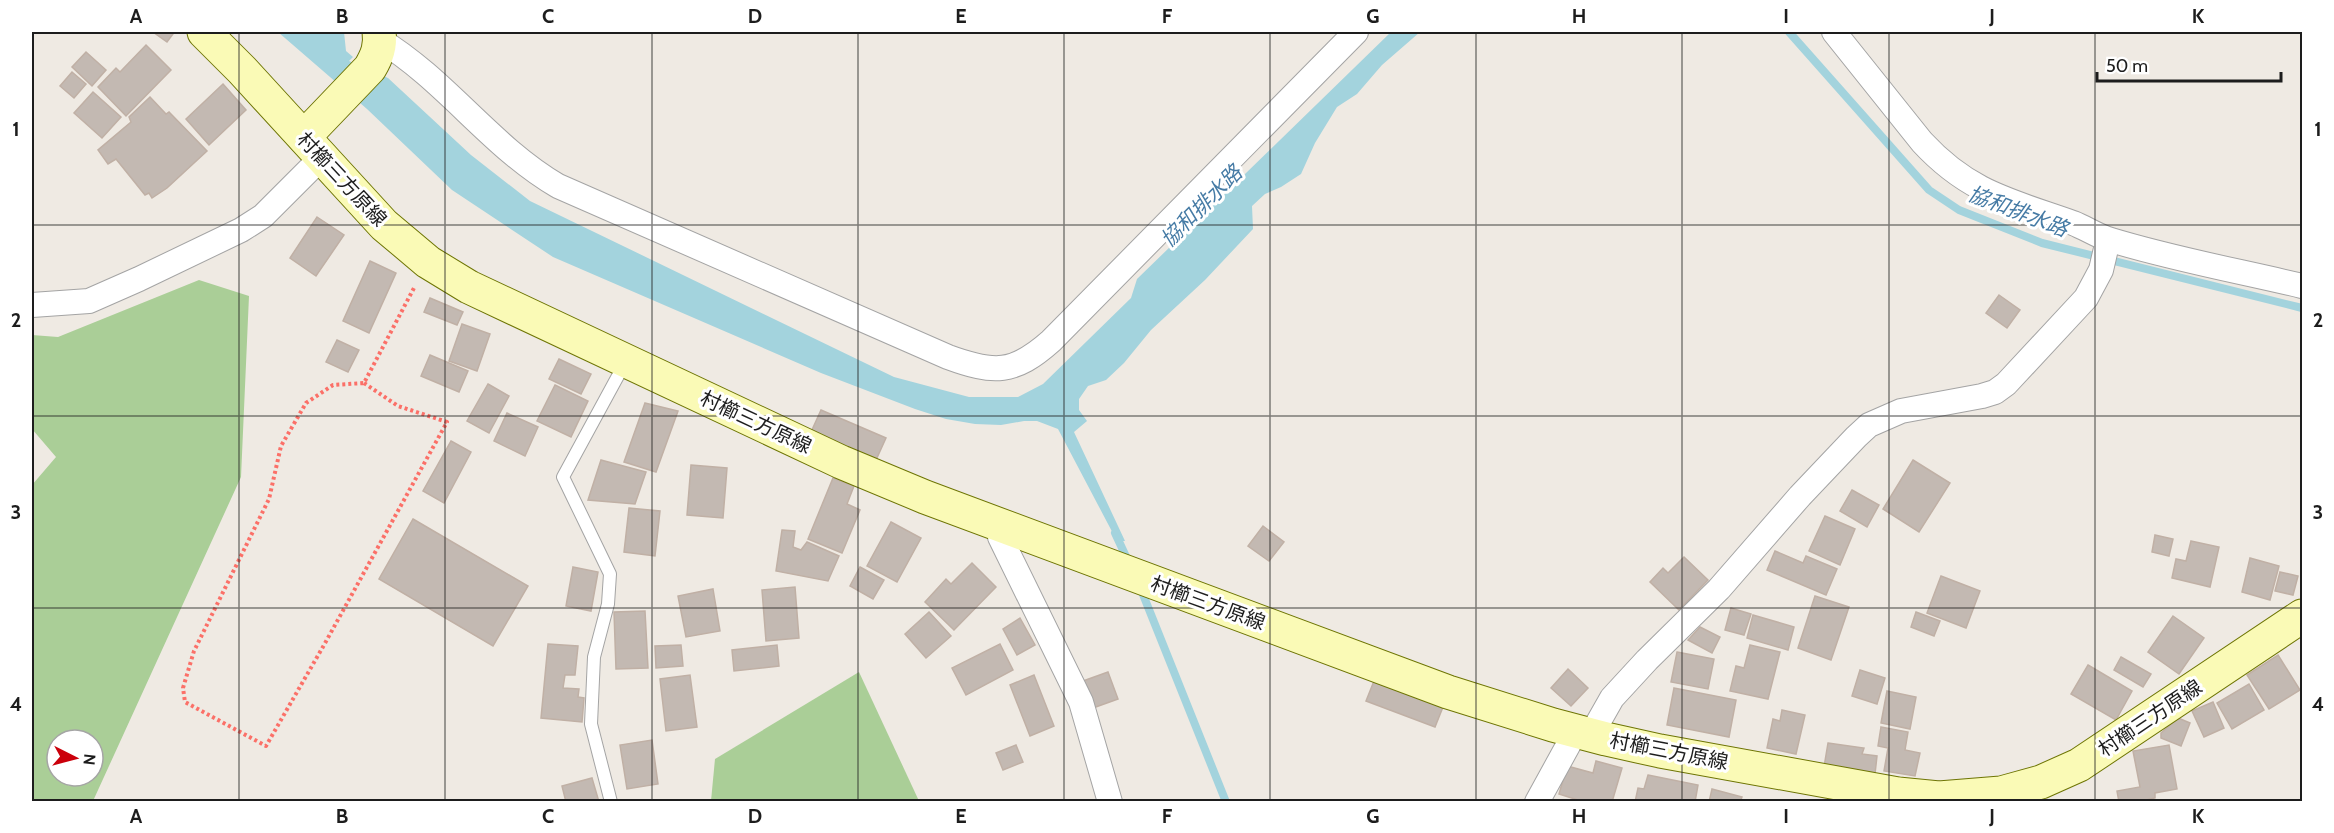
<svg xmlns="http://www.w3.org/2000/svg" width="2334" height="833" font-family="Cabin,'Noto Sans JP',sans-serif">
	<rect width="100%" height="100%" fill="#efeae3"/>
	<g fill="#aace97" fill-rule="evenodd">
		<path d="M199,280L249,296L241,477L93,801H32V485L56,457L32,429V335L58,337ZM57,740H93V776H57Z"/>
		<polygon points="859,672 919,801 711,801 715,759"/>
	</g>
	<polygon fill="#a3d3dd" points="278,32 344,32 346,51 353,57 349,61 388,78 471,155 530,201 894,377 969,397 1018,397 1043,384 1131,298 1137,279 1391,32 1420,32 1382,65 1357,94 1337,107 1315,143 1301,174 1281,187 1265,194 1252,206 1253,229 1205,280 1151,330 1124,363 1106,380 1088,386 1079,399 1079,410 1087,421 1074,432 1125,541 1117,541 1058,429 1037,421 1024,421 1001,425 975,424 946,419 915,409 821,373 553,257 452,190 367,109"/>
	<g fill="none" stroke-linecap="round" stroke-linejoin="round">
		<g stroke="#a3d3dd" stroke-width="8">
			<polyline points="1789,32 1929,190 1959,210 2042,243 2302,308"/>
			<polyline points="1115,533 1129,563"/>
			<polyline points="1140,587 1226,802"/>
		</g>
	</g>
	<g fill="#c3b9b2" stroke="#c0b0a5" stroke-width="1.5">
		<polygon points="153,32 170,32 173,34 167,42"/>
		<polygon points="146,45 171,70 126,116 98,87 116,68 120,72"/>
		<polygon points="86,52 106,70 92,86 72,67"/>
		<polygon points="72,72 86,84 74,98 60,86"/>
		<polygon points="223,84 246,110 209,145 186,119"/>
		<polygon points="93,92 121,117 102,138 74,113"/>
		<polygon points="150,97 166,114 169,112 207,151 167,188 152,198 149,193 145,195 116,159 108,164 98,150 131,122 129,117"/>
		<polygon points="317,217 344,235 316,276 290,258"/>
		<polygon points="370,261 396,273 369,333 343,321"/>
		<polygon points="1999,295 2020,310 2007,328 1986,313"/>
		<polygon points="430,298 463,312 457,325 424,312"/>
		<polygon points="462,324 490,334 477,371 449,361"/>
		<polygon points="337,340 359,350 348,372 326,362"/>
		<polygon points="430,355 468,371 459,392 421,376"/>
		<polygon points="559,359 591,374 581,394 549,379"/>
		<polygon points="488,384 509,396 489,433 467,421"/>
		<polygon points="555,385 588,401 571,437 537,421"/>
		<polygon points="645,403 678,411 656,472 624,462"/>
		<polygon points="821,410 886,438 876,460 811,432"/>
		<polygon points="507,413 538,427 525,456 494,441"/>
		<polygon points="451,441 471,452 444,503 423,491"/>
		<polygon points="601,460 646,472 635,504 588,500"/>
		<polygon points="1913,460 1950,483 1919,532 1883,509"/>
		<polygon points="691,465 727,468 723,518 687,515"/>
		<polygon points="833,478 854,486 847,504 860,510 842,553 808,539"/>
		<polygon points="1852,490 1879,505 1867,527 1840,511"/>
		<polygon points="629,508 660,511 655,556 624,552"/>
		<polygon points="1825,516 1855,529 1840,565 1809,551"/>
		<polygon points="413,519 528,586 493,646 379,579"/>
		<polygon points="891,522 921,538 897,582 867,566"/>
		<polygon points="1263,526 1284,542 1269,561 1248,546"/>
		<polygon points="782,530 795,531 793,547 801,550 807,542 839,556 828,581 776,571"/>
		<polygon points="2155,535 2173,539 2169,556 2152,552"/>
		<polygon points="2191,541 2219,547 2210,587 2172,578 2176,559 2186,561"/>
		<polygon points="1775,551 1803,563 1806,556 1837,569 1826,595 1767,570"/>
		<polygon points="1684,557 1708,580 1679,610 1650,582 1663,568 1668,573"/>
		<polygon points="2250,558 2279,566 2270,600 2242,592"/>
		<polygon points="972,563 996,587 954,630 925,602 946,579 951,584"/>
		<polygon points="573,567 598,572 591,611 566,606"/>
		<polygon points="860,567 884,580 873,599 850,586"/>
		<polygon points="2280,572 2298,576 2293,595 2275,591"/>
		<polygon points="1941,576 1980,591 1966,628 1927,613"/>
		<polygon points="795,587 799,638 766,641 762,590"/>
		<polygon points="713,589 720,631 686,637 678,596"/>
		<polygon points="1815,596 1849,607 1831,660 1798,648"/>
		<polygon points="1731,608 1751,614 1744,635 1725,630"/>
		<polygon points="645,611 648,668 616,669 614,612"/>
		<polygon points="929,612 951,636 926,658 905,634"/>
		<polygon points="1916,612 1940,621 1934,636 1911,627"/>
		<polygon points="1753,615 1794,627 1788,650 1747,638"/>
		<polygon points="2173,616 2204,638 2179,674 2148,652"/>
		<polygon points="1020,618 1035,645 1017,655 1003,629"/>
		<polygon points="1700,627 1720,637 1712,653 1688,640"/>
		<polygon points="548,644 578,646 575,675 565,675 563,688 579,689 578,697 584,698 582,722 541,718"/>
		<polygon points="1000,644 1013,670 966,695 952,668"/>
		<polygon points="681,645 683,666 656,668 655,646"/>
		<polygon points="777,645 779,666 734,671 732,650"/>
		<polygon points="1750,645 1780,652 1768,699 1730,691 1736,666 1744,668"/>
		<polygon points="1677,652 1714,659 1708,689 1671,682"/>
		<polygon points="2278,655 2300,690 2269,709 2247,675"/>
		<polygon points="2121,657 2151,674 2143,687 2114,670"/>
		<polygon points="2088,665 2132,691 2116,720 2071,694"/>
		<polygon points="1568,669 1588,688 1571,706 1551,688"/>
		<polygon points="1860,670 1885,678 1877,704 1852,696"/>
		<polygon points="1108,672 1118,699 1093,708 1083,681"/>
		<polygon points="690,675 697,727 666,731 660,679"/>
		<polygon points="1034,675 1054,726 1030,736 1010,685"/>
		<polygon points="1374,681 1443,707 1435,727 1366,701"/>
		<polygon points="2249,684 2264,710 2232,729 2217,703"/>
		<polygon points="1674,688 1736,700 1729,737 1667,725"/>
		<polygon points="1887,691 1916,697 1910,729 1881,723"/>
		<polygon points="2213,702 2224,728 2204,737 2192,711"/>
		<polygon points="1782,710 1805,715 1796,754 1767,748 1773,719 1780,721"/>
		<polygon points="2178,718 2190,723 2181,746 2161,738 2161,733"/>
		<polygon points="1881,727 1908,732 1905,750 1920,753 1915,776 1884,771 1888,748 1878,746"/>
		<polygon points="652,740 658,784 627,789 620,745"/>
		<polygon points="1828,743 1864,748 1862,754 1877,756 1875,774 1824,767"/>
		<polygon points="1016,745 1023,762 1003,770 996,753"/>
		<polygon points="2169,745 2177,789 2155,793 2155,798 2137,802 2119,802 2117,791 2140,787 2133,751"/>
		<polygon points="1596,761 1622,768 1612,802 1584,802 1559,794 1567,766 1593,773"/>
		<polygon points="1648,775 1698,785 1695,802 1635,802 1638,788 1644,789"/>
		<polygon points="592,778 599,802 566,802 562,786"/>
		<polygon points="1712,789 1742,797 1740,802 1709,802"/>
	</g>
	<g fill="none" stroke-linecap="round" stroke-linejoin="round">
		<defs>
			<polyline id="lane" points="611,802 591,724 594,657 608,604 610,574 563,477 625,363"/>
			<g id="street">
				<path d="M1834,32L1922,142C1969,193 2011,201 2073,223C2086,228 2097,236 2111,240C2173,259 2239,271 2302,286"/>
				<path d="M380,40C446,80 491,147 558,186L948,357C994,374 1014,374 1051,341L1356,32"/>
				<polyline points="32,305 89,301 139,279 241,230 263,216 322,157"/>
				<polyline points="1001,525 1000,537 1081,702 1110,802"/>
				<polyline points="1591,735 1612,698 1647,660 1719,589 1800,496 1856,437 1869,425 1901,411 1982,396 1995,392 2006,384 2086,298 2101,270 2108,240"/>
				<polyline points="1537,802 1576,731"/>
			</g>
			<g id="secondary">
				<polyline points="204,32 242,70 384,225 428,262 469,287 841,462 925,497 1448,692 1553,725 1606,739 1660,751 1898,794 1939,798 2001,793 2041,782 2079,765 2302,616"/>
				<path d="M304,137L370,68C377,56 381,46 379,32"/>
			</g>
		</defs>
		<use href="#lane" stroke="#a4a4a4" stroke-width="14"/>
		<use href="#street" stroke="#a4a4a4" stroke-width="26"/>
		<use href="#secondary" stroke="#6e7504" stroke-width="35"/>
		<polyline stroke="#fb7068" stroke-width="4" stroke-dasharray="3 3" stroke-linecap="butt" points="364,383 398,406 447,422 324,645 266,746 185,702 183,688 194,651 269,499 281,446 306,403 333,385 364,383 415,286"/>
		<use href="#lane" stroke="#fff" stroke-width="12"/>
		<use href="#street" stroke="#fff" stroke-width="24"/>
		<use href="#secondary" stroke="#fafab6" stroke-width="33"/>
	</g>
	<path fill="none" stroke="#1d1d1d" stroke-width="1.5" stroke-opacity="0.55" d="M239,32V802M445,32V802M652,32V802M858,32V802M1064,32V802M1270,32V802M1476,32V802M1682,32V802M1889,32V802M2095,32V802M32,225H2302M32,416H2302M32,608H2302"/>
	<g text-anchor="middle" dominant-baseline="central" stroke-width="6" stroke-linejoin="round" paint-order="stroke">
		<g font-size="20" fill="#1d1d1d" stroke="#fff">
			<text transform="translate(342 179) rotate(47)">村櫛三方原線</text>
			<text transform="translate(756 422) rotate(25)">村櫛三方原線</text>
			<text transform="translate(1208 603) rotate(20)">村櫛三方原線</text>
			<text transform="translate(2150 718) rotate(-34)">村櫛三方原線</text>
			<text transform="translate(1669 751) rotate(11)">村櫛三方原線</text>
		</g>
		<g font-size="21" font-style="italic" fill="#467ba5" stroke="#fff">
			<text transform="translate(1201 206) rotate(-45)">協和排水路</text>
			<text transform="translate(2018 211) rotate(21)">協和排水路</text>
		</g>
	</g>
	<rect width="2334" height="833" fill="none" stroke="#ffffff" stroke-width="66"/>
	<g transform="translate(75 758) rotate(96)"><circle r="28" fill="#ffffff" stroke="#a5a5a5" stroke-width="1.5"/>
	<path d="M0-4.5L10 22L0 15L-10 22Z" fill="#cb000b"/>
	<text y="-9" font-size="16" font-weight="bold" text-anchor="middle" fill="#1d1d1d">N</text>
	</g>
	<path d="M2097 72v9h184v-9" fill="none" stroke="#1d1d1d" stroke-width="3"/>
	<text x="2106" y="72" font-size="18" fill="#1d1d1d" stroke="#ffffff" stroke-width="4.5" paint-order="stroke">50 m</text>
	<rect x="33" y="33" width="2268" height="767" fill="none" stroke="#1d1d1d" stroke-width="2"/>
	<g font-size="20" text-anchor="middle" font-weight="bold" fill="#1d1d1d">
		<text x="136" y="23">A</text>
		<text x="342" y="23">B</text>
		<text x="548" y="23">C</text>
		<text x="755" y="23">D</text>
		<text x="961" y="23">E</text>
		<text x="1167" y="23">F</text>
		<text x="1373" y="23">G</text>
		<text x="1579" y="23">H</text>
		<text x="1786" y="23">I</text>
		<text x="1992" y="23">J</text>
		<text x="2198" y="23">K</text>
		<text x="16" y="136">1</text>
		<text x="2318" y="136">1</text>
		<text x="16" y="327">2</text>
		<text x="2318" y="327">2</text>
		<text x="16" y="519">3</text>
		<text x="2318" y="519">3</text>
		<text x="16" y="711">4</text>
		<text x="2318" y="711">4</text>
		<text x="136" y="823">A</text>
		<text x="342" y="823">B</text>
		<text x="548" y="823">C</text>
		<text x="755" y="823">D</text>
		<text x="961" y="823">E</text>
		<text x="1167" y="823">F</text>
		<text x="1373" y="823">G</text>
		<text x="1579" y="823">H</text>
		<text x="1786" y="823">I</text>
		<text x="1992" y="823">J</text>
		<text x="2198" y="823">K</text>
	</g>
</svg>
